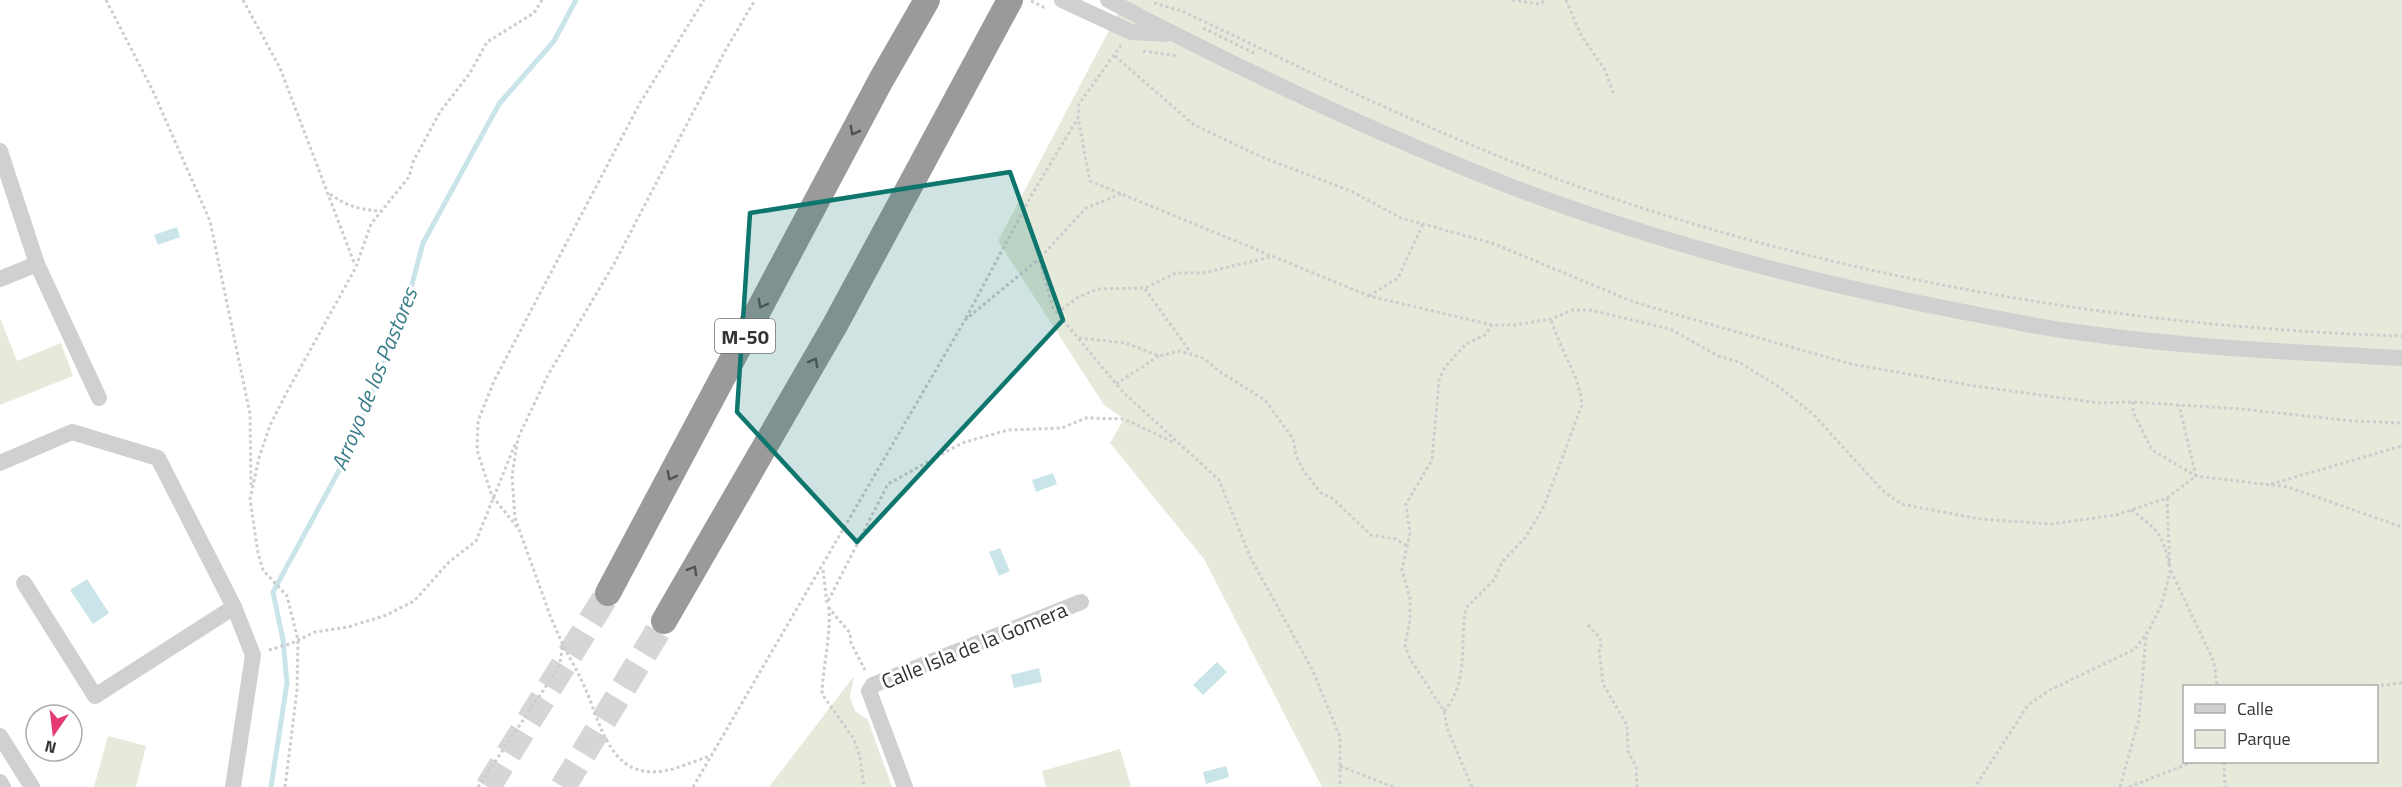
<svg xmlns="http://www.w3.org/2000/svg" width="2402" height="787" font-family="'Titillium Web',sans-serif">
	<rect width="100%" height="100%" fill="#fff"/>
	<g fill="#e6eadb" fill-rule="evenodd">
		<path d="M1125,0H2402V787H1322L1204,559L1110,443L1124,419L1104,405L998,241ZM2184,686H2376V762H2184Z"/>
		<polygon points="0,318 17,361 61,343 73,376 0,405"/>
		<polygon points="854,676 850,697 855,711 868,720 892,787 769,787"/>
		<polygon points="108,736 146,746 136,787 94,787"/>
		<polygon points="1120,749 1131,787 1046,787 1042,771"/>
	</g>
	<g fill="#c9e5ea">
		<polygon points="177,227 180,237 158,245 154,235"/>
		<polygon points="1053,473 1057,484 1036,492 1032,480"/>
		<polygon points="1000,548 1010,571 999,576 989,552"/>
		<polygon points="87,579 109,613 93,624 70,590"/>
		<polygon points="1217,662 1227,672 1203,695 1193,685"/>
		<polygon points="1039,668 1042,682 1014,688 1011,675"/>
		<polygon points="1226,766 1229,777 1206,784 1203,772"/>
	</g>
	<g fill="none" stroke-linecap="round" stroke-linejoin="round">
		<polyline stroke="#c9e5ea" stroke-width="5" points="271,787 287,683 283,640 273,592 348,454 407,303 423,243 499,104 554,41 576,0"/>
		<g stroke="#d6d6d6" stroke-width="26" stroke-dasharray="26 13" stroke-linecap="butt">
			<polyline points="488,787 608,593"/>
			<polyline points="563,787 664,621"/>
		</g>
		<g stroke="#cdcdcd" stroke-width="3" stroke-dasharray="3 3" stroke-linecap="butt">
			<polyline points="106,0 153,91 210,221 250,414 251,485"/>
			<polyline points="243,0 280,68 355,265"/>
			<polyline points="1512,0 1539,4 1547,0"/>
			<polyline points="1566,0 1581,35 1605,70 1614,95"/>
			<polyline points="1031,1 1047,9"/>
			<path d="M1154,3L1182,11C1311,72 1439,137 1574,185C1840,279 2121,327 2402,336"/>
			<polyline points="1203,28 1256,54"/>
			<polyline points="1121,45 1079,104 1078,118 1090,181 1369,296 1492,325 1515,325 1551,319 1573,310 1590,310 1670,329 1718,356 1739,362 1779,387 1813,414 1882,490 1901,504 1980,519 2051,524 2116,515 2167,498 2170,573 2161,606 2149,630 2135,649 2048,691 2028,705 1975,787"/>
			<polyline points="1143,51 1178,56"/>
			<polyline points="1115,56 1194,125 1264,158 1351,191 1401,218 1492,243 1634,302 1702,322 1851,364 1975,386 2099,403 2133,402 2242,409 2353,421 2402,423"/>
			<path d="M330,194C346,206 361,210 381,211"/>
			<polyline points="1121,194 1086,208 1039,259 1053,308 1123,392 1219,480 1251,559 1312,669 1340,737 1340,787"/>
			<polyline points="1145,289 1191,353"/>
			<polyline points="1369,296 1398,278 1423,224"/>
			<polyline points="1057,313 1077,298 1097,289 1145,288 1176,273 1203,273 1271,257"/>
			<polyline points="966,318 1031,196 1078,118"/>
			<polyline points="1079,338 1126,343 1159,356 1179,351 1203,358 1220,372 1265,400 1293,439 1296,456 1305,473 1321,493 1332,498 1371,535 1396,539 1407,546"/>
			<polyline points="1116,384 1159,356"/>
			<polyline points="2133,402 2133,412 2152,450 2196,476 2288,487 2402,527"/>
			<polyline points="2271,484 2402,446"/>
			<polyline points="2167,498 2196,476 2179,405"/>
			<path d="M2131,510C2157,530 2162,531 2169,565"/>
			<polyline points="517,527 492,496 477,450 478,421 494,381 640,103 704,0"/>
			<polyline points="823,570 827,603 888,484 962,443 1008,430 1062,428 1086,418 1124,419 1175,443"/>
			<polyline points="2171,571 2214,662 2217,686"/>
			<polyline points="828,607 850,633 851,643 865,670"/>
			<path d="M829,607C831,636 823,665 822,694L854,739L860,757L864,787"/>
			<polyline points="1588,625 1600,638 1601,646 1599,648 1603,684 1627,725 1628,751 1636,767 1637,787"/>
			<path d="M564,647C571,660 579,674 585,688C597,714 606,761 639,770C662,777 688,763 710,756"/>
			<polyline points="269,650 290,644 315,632 348,627 384,616 414,601 449,562 476,541 516,442"/>
			<polyline points="2375,686 2402,683"/>
			<path d="M1444,711C1470,681 1459,643 1466,608L1494,580L1502,562L1526,537L1544,506L1582,405C1581,379 1559,348 1551,319"/>
			<polyline points="2224,762 2225,787"/>
			<polyline points="1340,766 1393,787"/>
			<polyline points="285,787 297,690 298,640 287,596 263,570 258,553 250,499 259,458 270,425 287,392 356,267 371,224 409,177 413,162 440,112 470,73 487,42 534,13 542,0"/>
			<polyline points="478,787 559,667 563,645 551,618 515,518 512,476 518,438 548,375 614,264 725,51 755,0"/>
			<polyline points="693,787 965,320 1039,259"/>
			<polyline points="1472,787 1447,728 1444,711 1410,659 1405,645 1410,619 1410,599 1402,570 1410,533 1406,504 1432,460 1439,380 1445,367 1466,344 1485,335 1492,325"/>
			<polyline points="2120,787 2139,719 2146,636"/>
			<polyline points="2129,787 2193,762"/>
		</g>
		<g stroke="#d0d0d0" stroke-width="16">
			<polyline points="1062,0 1131,32 1166,34"/>
			<path d="M1108,0C1234,66 1364,128 1497,181C1649,241 1809,282 1969,313C2002,319 2036,327 2069,331C2179,347 2291,352 2402,358"/>
			<polyline points="0,151 37,264 99,398"/>
			<polyline points="0,279 37,264"/>
			<polyline points="0,463 72,432 158,458 234,607 253,655 233,787"/>
			<polyline points="24,583 95,696 234,607"/>
			<polyline points="0,736 32,787"/>
			<polyline points="0,782 3,787"/>
			<polyline points="905,787 869,691 873,685 1081,602"/>
		</g>
		<g stroke="#9a9a9a" stroke-width="26">
			<polyline points="608,593 881,80 927,0"/>
			<polyline points="664,621 835,325 1010,0"/>
		</g>
	</g>
	<defs><path id="oneway-chevron" d="M-2-3.5L2.5 0L-2 3.5" fill="none" stroke-width="1.6" stroke-linecap="round" stroke-linejoin="round" transform="scale(1.5)"/></defs>
	<g stroke="#525252">
		<use href="#oneway-chevron" transform="translate(854 131) rotate(118)"/>
		<use href="#oneway-chevron" transform="translate(762 304) rotate(118)"/>
		<use href="#oneway-chevron" transform="translate(814 362) rotate(-61)"/>
		<use href="#oneway-chevron" transform="translate(671 476) rotate(118)"/>
		<use href="#oneway-chevron" transform="translate(693 570) rotate(-60)"/>
	</g>
	<path fill="#0f766e" fill-opacity="0.2" stroke="#0f766e" stroke-width="4.5" stroke-linejoin="round" d="M1010,172L1063,320L857,542L737,412L750,213Z"/>
	<g text-anchor="middle" dominant-baseline="central" stroke-width="6" stroke-linejoin="round" paint-order="stroke">
		<rect fill="#fff" stroke="#707070" stroke-width="1.5" x="715" y="319" width="60" height="34" rx="4.5"/>
		<g font-size="20" font-weight="bold" fill="#333">
			<text x="745" y="336">M-50</text>
		</g>
		<g font-size="21" fill="#333" stroke="#fff">
			<text transform="translate(974 645) rotate(-22)">Calle Isla de la Gomera</text>
		</g>
		<g font-size="22" font-style="italic" fill="#3a7e89" stroke="#fff">
			<text transform="translate(374 379) rotate(-68)">Arroyo de los Pastores</text>
		</g>
	</g>
	<rect x="2183" y="685" width="195" height="78" fill="#ffffff" stroke="#adadad" stroke-width="1.5"/>
	<rect x="2195" y="704" width="30" height="9" fill="#d0d0d0" stroke="#adadad" stroke-width="1.5"/>
	<text x="2237" y="715" font-size="18" fill="#333333">Calle</text>
	<rect x="2195" y="730" width="30" height="18" fill="#e6eadb" stroke="#adadad" stroke-width="1.5"/>
	<text x="2237" y="745" font-size="18" fill="#333333">Parque</text>
	<g transform="translate(54 733) rotate(194)"><circle r="28" fill="#ffffff" stroke="#adadad" stroke-width="1.5"/>
	<path d="M0-4.5L10 22L0 15L-10 22Z" fill="#e53971"/>
	<text y="-9" font-size="16" font-weight="bold" text-anchor="middle" fill="#333333">N</text>
	</g>
</svg>
